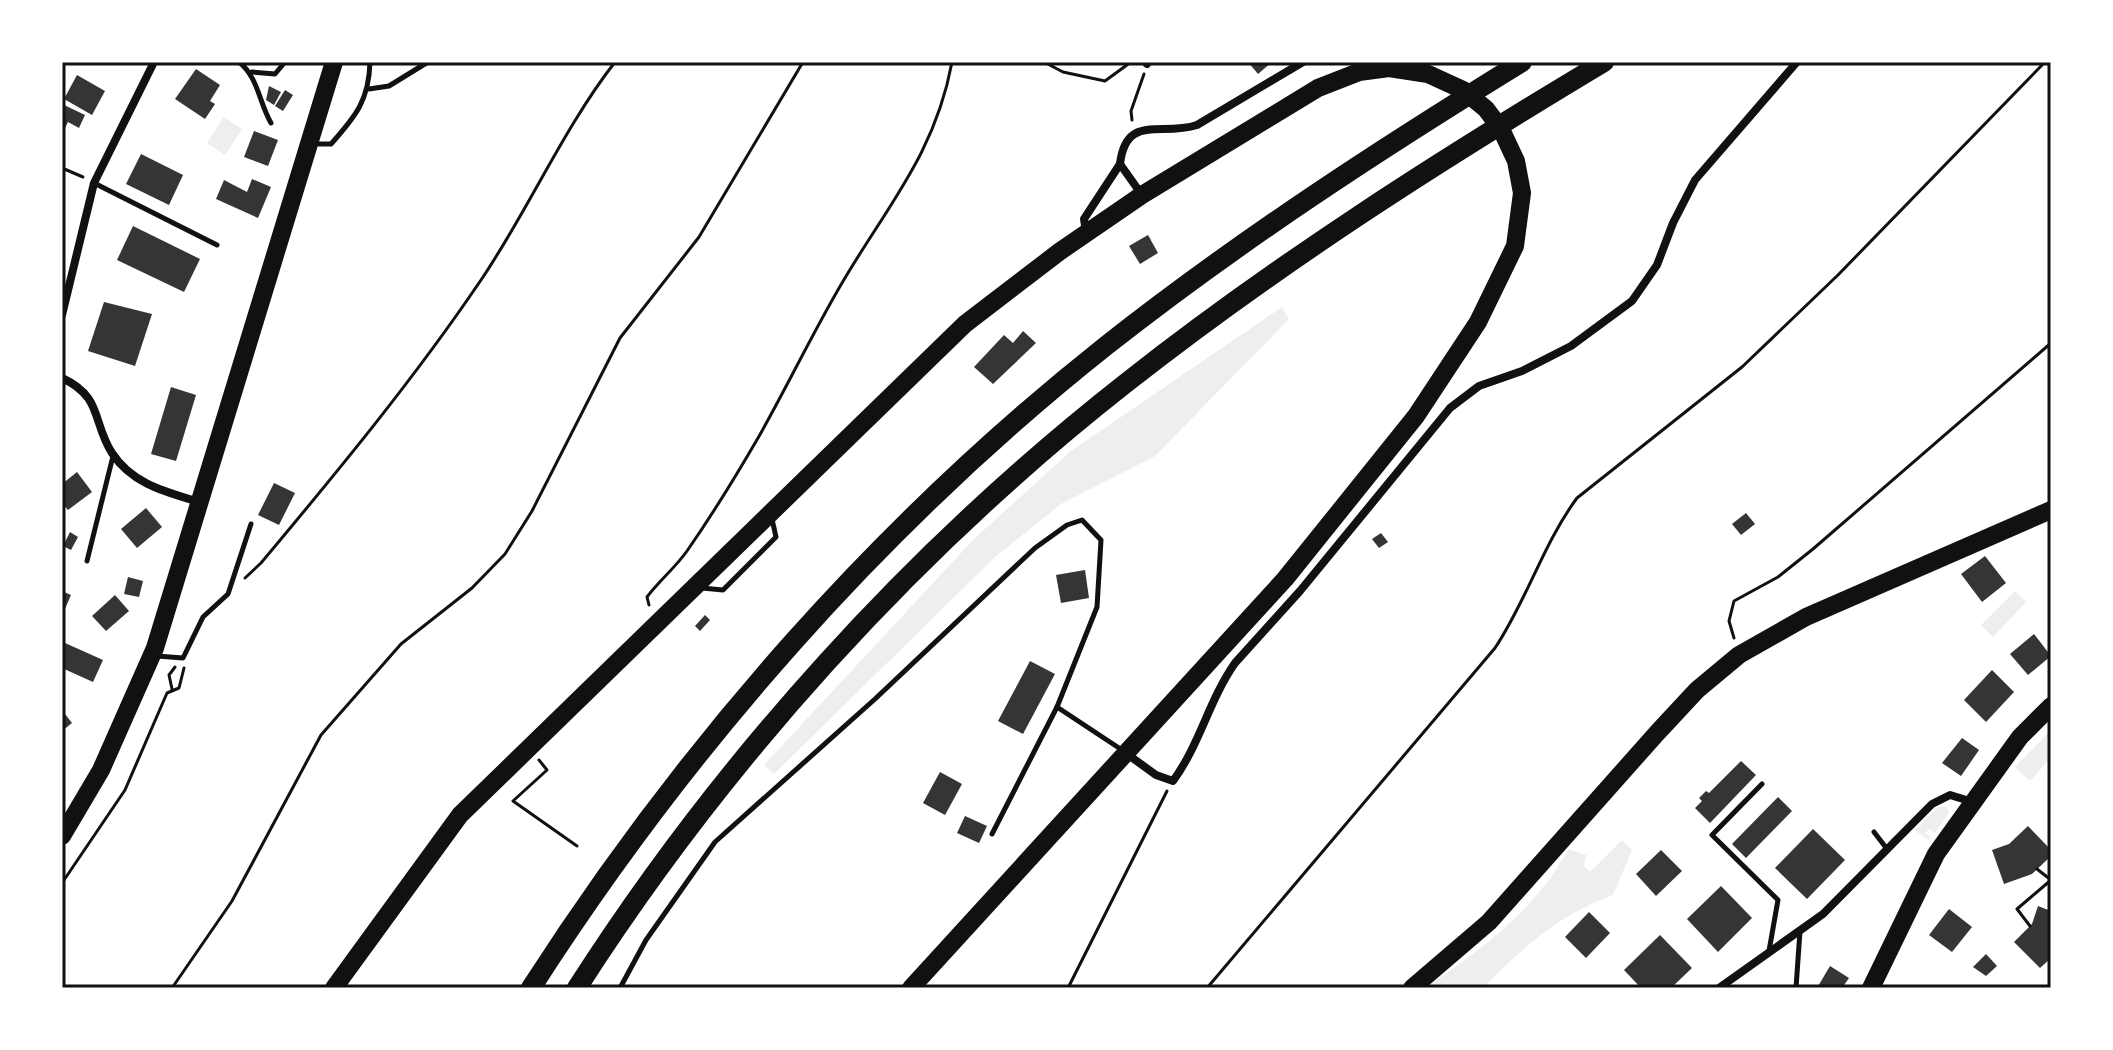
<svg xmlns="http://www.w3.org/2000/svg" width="2113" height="1050" font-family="Karla,sans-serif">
	<rect width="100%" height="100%" fill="#fff"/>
	<g fill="#eee">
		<polygon points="224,117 242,129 225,155 207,143"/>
		<polygon points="1282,307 1289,319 1155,456 1061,504 995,557 774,774 764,765 974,539 1071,451"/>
		<polygon points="2015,591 2026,602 1993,637 1981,625"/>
		<polygon points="2051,730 2051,757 2030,781 2015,767"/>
		<polygon points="1938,807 1947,807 1949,812 1935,833 1929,829 1925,833 1931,838 1928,840 1915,830"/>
		<path d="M1622,840L1632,850L1613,895C1560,914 1522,948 1483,988H1425C1478,952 1539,907 1568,849L1586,855L1584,866L1590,872Z"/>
	</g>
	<g fill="#353535">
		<polygon points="1248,62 1272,62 1258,74"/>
		<polygon points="196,69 220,85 210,101 215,104 205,119 175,99"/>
		<polygon points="77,75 105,91 92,115 64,99"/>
		<polygon points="269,86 281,92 274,105 266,100"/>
		<polygon points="285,90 293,95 283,111 275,106"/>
		<polygon points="62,104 85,115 79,128 68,122 62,134"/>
		<polygon points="254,131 278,140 268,166 244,157"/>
		<polygon points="141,154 183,175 169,205 126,184"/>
		<polygon points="252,179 271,187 258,218 216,199 224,180 247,192"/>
		<polygon points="133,226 200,259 184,292 117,260"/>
		<polygon points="1148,235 1158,253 1140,264 1129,246"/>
		<polygon points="104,302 152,314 135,366 88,351"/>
		<polygon points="1023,331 1036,343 993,384 974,367 1004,335 1013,343"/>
		<polygon points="171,387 196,395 176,461 151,454"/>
		<polygon points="77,472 92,492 68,510 62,503 62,484"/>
		<polygon points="274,483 295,493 279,525 258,515"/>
		<polygon points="146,508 162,527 137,548 121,529"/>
		<polygon points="1746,513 1755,524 1741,535 1732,524"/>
		<polygon points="70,532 78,537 71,550 63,546"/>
		<polygon points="1381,533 1388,542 1379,548 1372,539"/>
		<polygon points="1985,556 2006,583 1982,602 1961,574"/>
		<polygon points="1085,570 1089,598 1061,603 1056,575"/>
		<polygon points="128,577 143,581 139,597 124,594"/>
		<polygon points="62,591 71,595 62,616"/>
		<polygon points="115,595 129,611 106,631 92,616"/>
		<polygon points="705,615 710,620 700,631 695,626"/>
		<polygon points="2034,634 2051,656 2028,675 2010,654"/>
		<polygon points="65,643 103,660 93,682 62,668"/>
		<polygon points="1030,661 1055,674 1023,734 998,721"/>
		<polygon points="1992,670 2014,692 1986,722 1964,700"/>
		<polygon points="62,710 72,723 62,731"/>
		<polygon points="1962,738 1979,750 1961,776 1942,763"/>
		<polygon points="1741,761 1756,775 1710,823 1695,808 1702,801 1699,798 1706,791 1709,793"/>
		<polygon points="940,772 962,784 945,815 923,803"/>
		<polygon points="1778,797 1792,811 1746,858 1732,844"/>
		<polygon points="965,816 987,826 979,843 957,833"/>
		<polygon points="2028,826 2051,850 2051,856 2032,874 2004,884 1992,850 2009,844"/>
		<polygon points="1813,829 1845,860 1807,899 1775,868"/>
		<polygon points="1661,850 1682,871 1656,896 1636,874"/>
		<polygon points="1721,886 1752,918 1718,952 1687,919"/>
		<polygon points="2038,906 2051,911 2051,958 2040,968 2014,942 2032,924"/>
		<polygon points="1949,909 1972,927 1952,952 1929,935"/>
		<polygon points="1589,912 1610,933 1586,958 1565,937"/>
		<polygon points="1660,935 1692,968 1671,988 1641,988 1624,970"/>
		<polygon points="1986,954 1997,966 1986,976 1973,967"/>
		<polygon points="1830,966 1849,978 1842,988 1817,988"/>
	</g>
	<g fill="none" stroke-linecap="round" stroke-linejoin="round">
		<g stroke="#111" stroke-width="3">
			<polyline points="1044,62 1063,72 1105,81 1131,62"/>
			<polyline points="1132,120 1131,111 1144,74"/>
			<polyline points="62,168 83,177"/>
			<path d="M245,578L261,563C338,471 414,379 481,280C529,209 563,129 615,62"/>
			<path d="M649,605L647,597C659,581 675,568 687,551C712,515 736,476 758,438C787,387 812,334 842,283C887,206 935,154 952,62"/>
			<polyline points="1734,638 1729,621 1734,601 1778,577 1813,549 2051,343"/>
			<polyline points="172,689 169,675 175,667"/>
			<polyline points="539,760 547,770 513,801 577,846"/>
			<polyline points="2037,869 2051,880"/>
			<polyline points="62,883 125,790 167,693 179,688 184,668"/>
			<polyline points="2030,926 2017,909 2051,880"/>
			<polyline points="172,988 232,901 321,735 401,644 472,588 505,554 532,511 620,338 699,237 803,62"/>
			<polyline points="1068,988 1167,791"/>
			<path d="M1207,988L1495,648C1527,600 1543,544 1577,498L1742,367L1838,275L2045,62"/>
		</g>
		<g stroke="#111" stroke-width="5">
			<path d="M239,62C258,77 259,102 271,123"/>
			<polyline points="252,72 275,74 285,62"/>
			<polyline points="369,89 389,86 428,62"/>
			<path d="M314,144H331C356,116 369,100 370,62"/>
			<polyline points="94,183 217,245"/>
			<polyline points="87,561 113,456"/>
			<polyline points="702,588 723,590 776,537 772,519"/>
			<polyline points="157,656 183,658 203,617 228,594 251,524"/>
			<polyline points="1762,784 1712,835 1778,900 1769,951"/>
			<polyline points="1874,832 1887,849"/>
			<polyline points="992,834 1057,707"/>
			<polyline points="620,988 646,940 715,842 875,699 1035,548 1067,525 1082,520 1101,540 1097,607 1057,707 1122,750"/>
			<polyline points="1796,988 1800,931"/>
		</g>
		<g stroke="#111" stroke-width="8">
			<polyline points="1147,64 1148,62"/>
			<path d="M1142,195L1120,164C1126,113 1161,137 1197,125L1303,62"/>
			<polyline points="1086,232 1084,219 1120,164"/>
			<polyline points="62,315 94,183 154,62"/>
			<path d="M62,378C103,397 92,422 112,453C132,484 166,492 199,502"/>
			<path d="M1127,754L1156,775L1173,781C1200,744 1209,700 1235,663L1300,591L1450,408L1479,386L1522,371L1571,346L1632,301L1657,265L1673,223L1695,180L1797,62"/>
			<polyline points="1719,988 1823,914 1932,804 1950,795 1973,802"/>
		</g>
		<g stroke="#111" stroke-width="18">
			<polyline points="62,836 101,770 155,648 334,62"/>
			<polyline points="334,988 460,815 965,324 1059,252 1142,195 1318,88 1359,72 1389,68 1428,74 1463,90 1486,109 1501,129 1516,161 1522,193 1515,246 1478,322 1416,416 1285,579 911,988"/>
			<polyline points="1412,988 1489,922 1657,733 1697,690 1739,655 1806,617 2051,510"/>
			<polyline points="1871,988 1936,854 2020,737 2051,706"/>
		</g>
		<g stroke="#111" stroke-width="20">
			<path d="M531,988C687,745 881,524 1107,345C1239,241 1379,150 1522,62"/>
			<path d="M577,988C723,760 913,550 1126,383C1277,264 1439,161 1604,62"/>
		</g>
	</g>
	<rect width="2113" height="1050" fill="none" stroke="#ffffff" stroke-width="128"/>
	<rect x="64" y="64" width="1985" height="922" fill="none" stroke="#111" stroke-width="3"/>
</svg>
